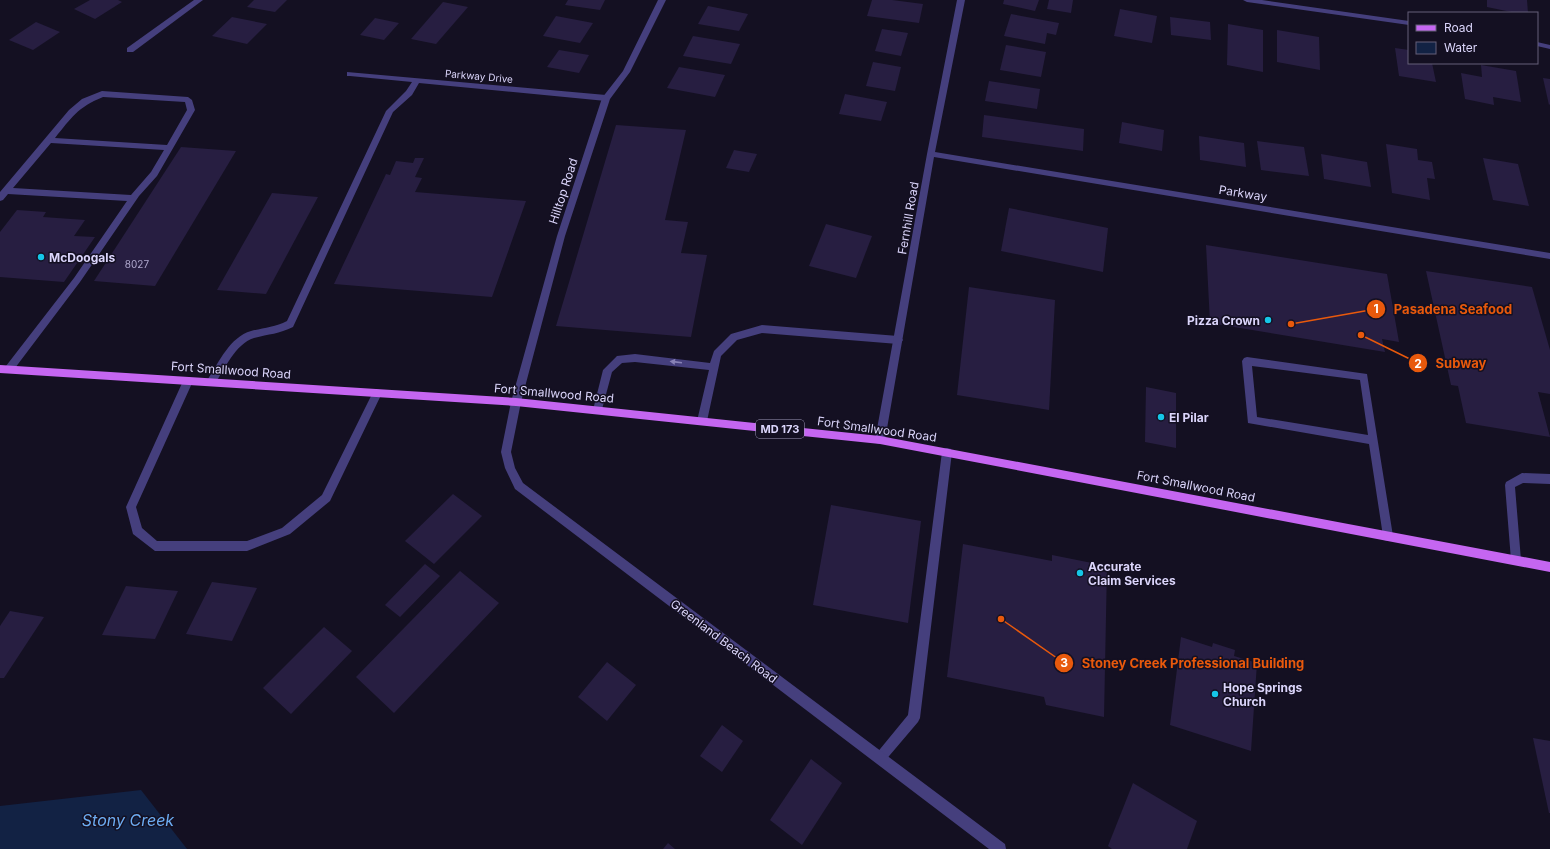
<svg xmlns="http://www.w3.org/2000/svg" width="1550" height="849" font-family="Inter,sans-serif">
	<rect width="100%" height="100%" fill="#141022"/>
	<polygon fill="#122244" points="141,790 187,849 0,849 0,806"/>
	<g fill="#271e41">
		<polygon points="90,0 118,0 122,2 95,19 74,9"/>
		<polygon points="254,0 287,0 275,12 247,7"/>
		<polygon points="568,0 605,0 600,10 565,5"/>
		<polygon points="872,0 892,0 923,4 919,23 867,16"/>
		<polygon points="1004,0 1039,0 1035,11 1003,4"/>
		<polygon points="1049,0 1073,0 1071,13 1047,9"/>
		<polygon points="1487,0 1527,0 1528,13 1516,13 1487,7"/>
		<polygon points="443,2 468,7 436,44 411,39"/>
		<polygon points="708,6 748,14 739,31 698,24"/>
		<polygon points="1120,9 1157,16 1152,43 1114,36"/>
		<polygon points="1011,14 1059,23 1056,35 1047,33 1045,44 1004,36"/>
		<polygon points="556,16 593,23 580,43 543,36"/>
		<polygon points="232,17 267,24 247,44 212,36"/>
		<polygon points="1170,17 1210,22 1211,40 1171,35"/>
		<polygon points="375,18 399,23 384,40 360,35"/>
		<polygon points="36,22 60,32 33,50 9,40"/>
		<polygon points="1228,24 1263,30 1263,72 1227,65"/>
		<polygon points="882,29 908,33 901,56 875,51"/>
		<polygon points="1277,30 1319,37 1320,70 1277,62"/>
		<polygon points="693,36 740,44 731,64 683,56"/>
		<polygon points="1006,45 1046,52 1041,77 1000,70"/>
		<polygon points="1395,48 1409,50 1409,63 1432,63 1436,82 1399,76"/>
		<polygon points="559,50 589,55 579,73 547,67"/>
		<polygon points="873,62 901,67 895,91 866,86"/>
		<polygon points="1481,65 1516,71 1521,102 1493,97 1494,105 1465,99 1461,73 1482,77"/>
		<polygon points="679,67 725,75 715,97 667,88"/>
		<polygon points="1543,78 1550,79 1550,104 1549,105"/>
		<polygon points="989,81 1040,89 1037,109 985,101"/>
		<polygon points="845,94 887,102 881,121 839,114"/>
		<polygon points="984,115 1084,129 1083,151 982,137"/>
		<polygon points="1122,122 1164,130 1162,151 1119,143"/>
		<polygon points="616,125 686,130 665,220 688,222 681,253 707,255 691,337 556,326"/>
		<polygon points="1199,136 1244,143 1246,167 1200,160"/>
		<polygon points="1257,141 1304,147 1309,176 1261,170"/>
		<polygon points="1386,144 1417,149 1418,160 1432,162 1435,179 1427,178 1430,200 1392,193"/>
		<polygon points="181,147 236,151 155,286 94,281"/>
		<polygon points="734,150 757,154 749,172 726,168"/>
		<polygon points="1321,154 1367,162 1371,187 1324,179"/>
		<polygon points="415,158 424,158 415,177 422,178 415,192 526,201 492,297 334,284 386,174 390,175 396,161 413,163"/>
		<polygon points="1483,158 1518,164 1529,206 1493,200"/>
		<polygon points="272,193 318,197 266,294 217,290"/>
		<polygon points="1009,208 1108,228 1103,272 1001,251"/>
		<polygon points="17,210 46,212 43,217 85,220 74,236 95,237 64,282 0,277 0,232"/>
		<polygon points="826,224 872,236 856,278 809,266"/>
		<polygon points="1206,245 1387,274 1399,342 1382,339 1385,352 1210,323"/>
		<polygon points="1426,271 1532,287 1550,350 1550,394 1538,392 1550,437 1466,423 1458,386 1451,385"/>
		<polygon points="969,287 1055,300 1049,410 957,395"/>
		<polygon points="1146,387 1176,393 1176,448 1145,442"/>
		<polygon points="453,494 482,516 434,564 405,541"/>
		<polygon points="831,505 921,521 908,623 813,605"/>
		<polygon points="963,544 1052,561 1052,555 1107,566 1104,717 1046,705 1044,697 947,677"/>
		<polygon points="425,564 440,576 400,617 385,605"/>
		<polygon points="460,571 499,603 394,713 356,677"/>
		<polygon points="212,582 257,588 232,641 186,634"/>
		<polygon points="126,586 178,591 155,639 102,635"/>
		<polygon points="10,611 44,617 4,678 0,678 0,626"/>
		<polygon points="324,627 352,651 291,714 263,688"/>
		<polygon points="1181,637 1212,647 1213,643 1235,650 1234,656 1257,663 1251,751 1170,725"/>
		<polygon points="607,662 636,685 607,721 578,697"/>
		<polygon points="722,725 743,741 722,772 700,756"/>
		<polygon points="1533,738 1550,741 1550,813 1549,813"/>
		<polygon points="811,759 842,783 802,845 770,820"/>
		<polygon points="1133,783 1197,821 1187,849 1112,849 1108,846"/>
		<polygon points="668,843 675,849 663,849"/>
	</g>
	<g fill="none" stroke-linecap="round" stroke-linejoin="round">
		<g fill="#453f7d" fill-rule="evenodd">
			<path d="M347,72L606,95L610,98L606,101L419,83L412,95L393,112L293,327C279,334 269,334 254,338C235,344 225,369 214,385H208L206,382L208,379C219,362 230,337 251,331C263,328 275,327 287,321L386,111L406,91L412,82L350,76H347Z"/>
			<path d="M102,91L188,97L192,100L195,110L157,176L139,196L80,282L12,372H6L4,369L6,366L74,278L127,201L8,194L3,200L0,201V192L69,110L82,99ZM103,97L185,102L187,110L167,145L55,138C71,118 78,107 103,97ZM51,143L164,150L151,172L131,195L13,188Z"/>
			<polygon points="762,325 898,336 901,337 903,340 901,343 898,344 762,333 737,340 721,356 707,421 706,424 702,425 698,424 697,421 709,370 635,362 622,363 612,372 601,413 598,414 595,413 593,410 603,370 617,356 635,354 710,363 714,351 731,334"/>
			<path d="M1247,357L1367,374L1393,536L1392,540L1388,541L1384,540L1383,536L1369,444L1248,423L1242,361L1244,358ZM1252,366L1360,380L1368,435L1257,417Z"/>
			<polygon points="188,377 191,378 193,381 136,507 142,528 157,541 247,541 282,528 322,495 374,390 377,389 380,390 382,393 330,501 290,534 247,551 155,551 133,534 126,507 183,381 185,378"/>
			<polygon points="947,448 951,449 952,452 920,718 918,722 884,762 880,764 876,762 874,758 876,754 908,715 942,452 943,449"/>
			<polygon points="1522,473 1550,474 1550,484 1523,483 1515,487 1521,560 1520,564 1516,565 1512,564 1511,560 1505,485 1506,482"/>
		</g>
		<g fill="#453f7d" fill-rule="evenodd">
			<polygon points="194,0 203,0 133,52 127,52 127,48"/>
			<polygon points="658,0 666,0 630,72 610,99 565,236 521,402 511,452 515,468 523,483 1005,844 1006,849 989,849 515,489 505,468 501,452 511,402 557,236 602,98 623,71"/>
			<polygon points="957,0 965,0 935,152 1550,253 1550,259 934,157 885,440 884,443 880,444 876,443 875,440 927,154"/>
			<polygon points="1243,0 1262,0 1409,21 1409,25 1247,2"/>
			<polygon points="1537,42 1550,45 1550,49 1537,46"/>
		</g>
		<polygon fill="#c566f1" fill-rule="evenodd" points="0,365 516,398 880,436 1550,562 1550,572 880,444 516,406 0,373"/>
	</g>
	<defs><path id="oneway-solid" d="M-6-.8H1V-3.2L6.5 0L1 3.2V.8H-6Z"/></defs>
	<use fill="#8882b6" href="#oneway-solid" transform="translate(676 362) rotate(-173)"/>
	<g fill="#15c6e7" stroke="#141022" stroke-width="1.5">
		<circle cx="41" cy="257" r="4"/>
		<circle cx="1268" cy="320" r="4"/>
		<circle cx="1161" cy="417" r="4"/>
		<circle cx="1080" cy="573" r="4"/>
		<circle cx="1215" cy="694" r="4"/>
	</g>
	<g text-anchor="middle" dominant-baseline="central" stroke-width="3" stroke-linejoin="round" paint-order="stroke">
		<g font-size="10" fill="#dbd5fb" stroke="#141022">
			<text transform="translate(479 76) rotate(5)">Parkway Drive</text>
		</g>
		<g font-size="10" fill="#aea7cc">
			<text x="137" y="264">8027</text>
		</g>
		<rect fill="#141022" stroke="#9f9aba" stroke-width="1" x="756" y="420" width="48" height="18" rx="3"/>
		<g font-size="11" font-weight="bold" fill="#dbd5fb">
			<text x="780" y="429">MD 173</text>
		</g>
		<g font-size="12" fill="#dbd5fb" stroke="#141022">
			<text transform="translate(563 191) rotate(-72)">Hilltop Road</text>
			<text transform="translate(1243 193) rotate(9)">Parkway</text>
			<text transform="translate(908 218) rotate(-80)">Fernhill Road</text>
			<text transform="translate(231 370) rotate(4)">Fort Smallwood Road</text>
			<text transform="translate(554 393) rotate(5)">Fort Smallwood Road</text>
			<text transform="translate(877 429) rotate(8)">Fort Smallwood Road</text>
			<text transform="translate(1196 486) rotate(11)">Fort Smallwood Road</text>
			<text transform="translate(724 641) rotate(37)">Greenland Beach Road</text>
		</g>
		<g font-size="12" font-weight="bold" fill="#dbd5fb" stroke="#141022" text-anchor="start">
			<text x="49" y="257">McDoogals</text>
			<text x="1260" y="320" text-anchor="end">Pizza Crown</text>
			<text x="1169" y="417">El Pilar</text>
			<text x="1088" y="566">Accurate<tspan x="1088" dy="14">Claim Services</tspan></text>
			<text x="1223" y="687">Hope Springs<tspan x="1223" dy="14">Church</tspan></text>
		</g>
		<g font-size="16" font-style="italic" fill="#6cacf2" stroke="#141022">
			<text x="128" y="820">Stony Creek</text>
		</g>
	</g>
	<path fill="none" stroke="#e8590c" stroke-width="1.5" d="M1291 324L1376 309M1361 335L1418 363M1001 619L1064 663"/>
	<g fill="#e8590c" stroke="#141022" stroke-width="1.5">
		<circle cx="1291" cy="324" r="4"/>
		<circle cx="1361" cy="335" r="4"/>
		<circle cx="1001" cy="619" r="4"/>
		<circle cx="1376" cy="309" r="10"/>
		<circle cx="1418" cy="363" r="10"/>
		<circle cx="1064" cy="663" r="10"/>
	</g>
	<g font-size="12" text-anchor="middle" font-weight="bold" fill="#fff">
		<text x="1376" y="313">1</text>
		<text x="1418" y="368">2</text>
		<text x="1064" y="667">3</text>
	</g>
	<g font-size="13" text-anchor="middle" font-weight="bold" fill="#e8590c" stroke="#141022" stroke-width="3" stroke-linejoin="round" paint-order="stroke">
		<text x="1453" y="314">Pasadena Seafood</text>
		<text x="1461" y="368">Subway</text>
		<text x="1193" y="668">Stoney Creek Professional Building</text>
	</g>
	<rect x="1408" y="12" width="130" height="52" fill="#141022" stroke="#645f79"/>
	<rect x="1416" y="25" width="20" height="6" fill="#c566f1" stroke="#645f79"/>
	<text x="1444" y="32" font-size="12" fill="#dbd5fb">Road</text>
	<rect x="1416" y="42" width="20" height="12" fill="#122244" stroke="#645f79"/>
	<text x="1444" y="52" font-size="12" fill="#dbd5fb">Water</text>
</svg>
